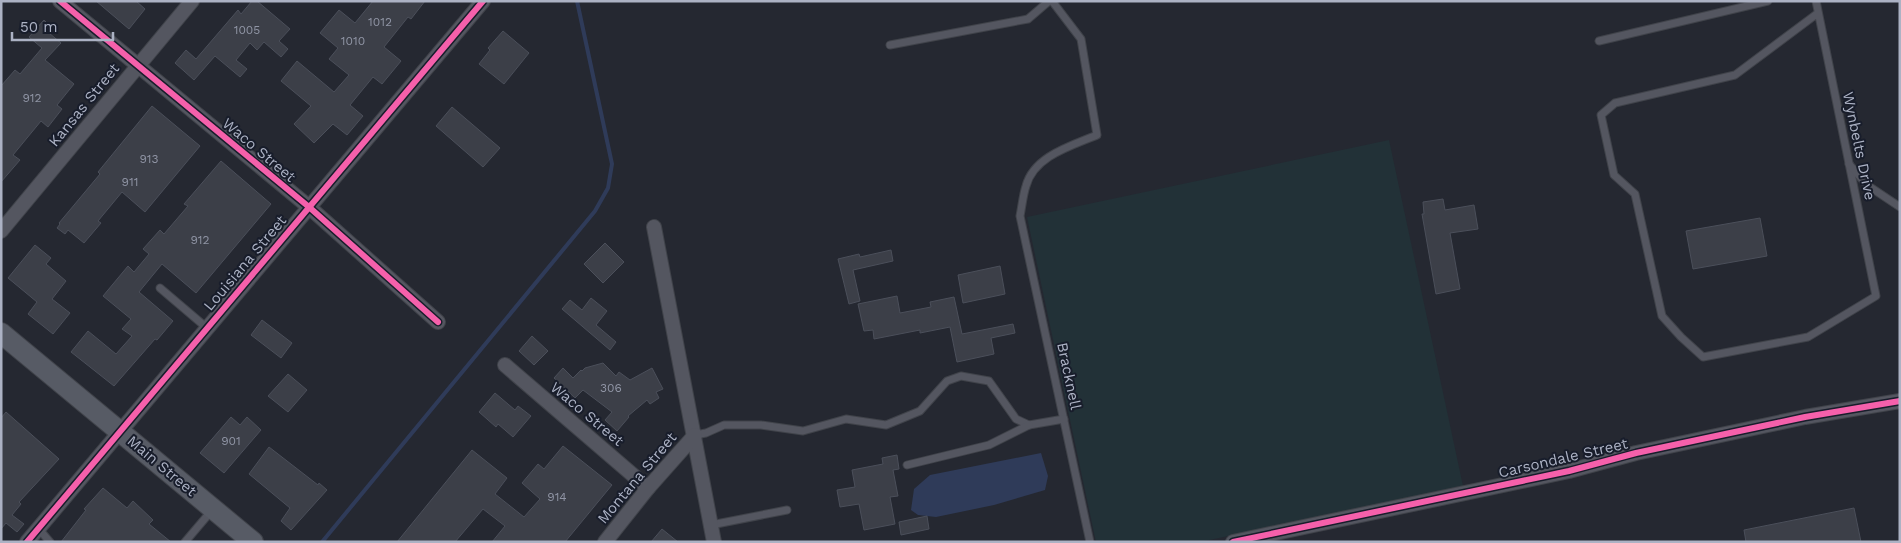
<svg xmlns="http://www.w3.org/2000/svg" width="1901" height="543" font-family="'Work Sans',sans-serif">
	<rect width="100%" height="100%" fill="#252831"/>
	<polygon fill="#223137" points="1389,140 1463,486 1200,542 1096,542 1027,217"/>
	<polygon fill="#2f3b59" points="1041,453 1048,476 1045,490 994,505 936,517 918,515 911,510 914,489 930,475"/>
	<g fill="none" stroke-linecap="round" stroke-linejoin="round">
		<polyline stroke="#2f3b59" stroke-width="4" points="322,542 595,211 608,188 612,164 577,1"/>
	</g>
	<g fill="#3c3f48" stroke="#4b4f5a">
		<polygon points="96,1 136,1 145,9 129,29"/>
		<polygon points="252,1 257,1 290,29 279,41 288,49 281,57 264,42 257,50 250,43 236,60 247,69 240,77 215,56 194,80 175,63 186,50 196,59 238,10 241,14"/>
		<polygon points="373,1 425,1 411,19 408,17 384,47 401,61 382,84 373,77 350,105 363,116 347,135 333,124 314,143 294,124 311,106 281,81 297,61 334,92 349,75 329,59 338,48 320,33 339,10 355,23"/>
		<polygon points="44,20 53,29 49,33 61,43 45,60 74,84 57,105 62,109 48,127 41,121 13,155 20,160 1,182 1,86 15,70 20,74 42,48 29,37"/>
		<polygon points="503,31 529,53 504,84 479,64 490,50 488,48"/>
		<polygon points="152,106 200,146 145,212 122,192 98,221 101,223 84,243 68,230 65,234 57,228 60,224 59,223 100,174 98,172"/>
		<polygon points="452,107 500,148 483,167 436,126"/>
		<polygon points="221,161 271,204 196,293 162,264 139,292 173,321 157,340 155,339 114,386 71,352 88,331 116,354 132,336 122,329 131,319 103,296 128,266 134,272 149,254 143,249 160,230 164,234 188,206 184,204"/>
		<polygon points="1443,199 1445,210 1474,205 1478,229 1450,233 1460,289 1436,294 1422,214 1424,214 1423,202"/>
		<polygon points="1760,218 1767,256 1693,269 1686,231"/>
		<polygon points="605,243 624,262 603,283 584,264"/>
		<polygon points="35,245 51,258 46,264 66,281 52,299 70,313 53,334 28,314 37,302 8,278"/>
		<polygon points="891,250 893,261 853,270 860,301 849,304 838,259 859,254 860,257"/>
		<polygon points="1000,266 1005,294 963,303 958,275"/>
		<polygon points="897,296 900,313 931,307 930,302 954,297 962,334 1013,324 1015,333 991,338 994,354 957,362 950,327 920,333 920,330 874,339 873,330 864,331 858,304"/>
		<polygon points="591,298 607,311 596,325 616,342 610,350 562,309 570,300 582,310"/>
		<polygon points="262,320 292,343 281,358 251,335"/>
		<polygon points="532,336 548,351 534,365 519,351"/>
		<polygon points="603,363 616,376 619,372 630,380 652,368 663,389 656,392 659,398 650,404 647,400 628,416 629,417 617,431 605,420 612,412 583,390 575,398 554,378 563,368 573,378 581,370 582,371 585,368"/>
		<polygon points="288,374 307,390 288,412 268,396"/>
		<polygon points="495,393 515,410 518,406 531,416 513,437 498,424 496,427 479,412"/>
		<polygon points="6,412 59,459 19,502 21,504 12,515 24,524 17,532 6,523 1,529 1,418"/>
		<polygon points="231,417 240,425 247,417 261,430 224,473 200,453"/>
		<polygon points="563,446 612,485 565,542 492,542 505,526 483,509 455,542 397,542 472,450 507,478 495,494 524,517 540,499 522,483 538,464 544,469"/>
		<polygon points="269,447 318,485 319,483 327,490 291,530 281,521 290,508 249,474"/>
		<polygon points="897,455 899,469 893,470 898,496 890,497 895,524 864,530 859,504 840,507 837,490 855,487 852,470 883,464 882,458"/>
		<polygon points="103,488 127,508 133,501 153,520 149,524 171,542 61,542 86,510 84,509"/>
		<polygon points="1854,508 1861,542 1746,542 1744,530"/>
		<polygon points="927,516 929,529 901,535 899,522"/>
		<polygon points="662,529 678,542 651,542"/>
	</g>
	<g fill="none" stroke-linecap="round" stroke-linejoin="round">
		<defs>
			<g id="lane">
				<path d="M1052,1L1081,39L1097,135C1071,146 1034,156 1026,186C1023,195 1022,206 1020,216L1090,542"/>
				<polyline points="1816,1 1876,296 1808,337 1703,357 1681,337 1662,316 1635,194 1614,175 1601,115 1615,103 1735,75 1818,13"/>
				<polyline points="1599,41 1768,1"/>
				<polyline points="890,45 1028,19 1049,1"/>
				<polyline points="1849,164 1867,185 1900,207"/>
				<polyline points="160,288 207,328"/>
				<polyline points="695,435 706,433 724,425 761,425 803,431 846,419 886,425 920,411 947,381 961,376 989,381 1016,419 1029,425 1064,419"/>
				<polyline points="907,465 989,445 1029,425"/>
				<polyline points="711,525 787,510"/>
				<polyline points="38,528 50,542"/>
				<polyline points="185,542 213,509"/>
			</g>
			<g id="street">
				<polyline points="60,1 309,207 438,322"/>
				<polyline points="654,227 714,542"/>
				<polyline points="1,231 192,1"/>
				<polyline points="505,365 648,488"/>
				<polyline points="27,542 483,1"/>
				<polyline points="605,542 648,488 695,435"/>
				<polyline points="1233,542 1569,471 1636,453 1805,417 1900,401"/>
			</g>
			<polyline id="secondary" points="1,333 253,542"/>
		</defs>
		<use href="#lane" stroke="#40434a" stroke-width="9"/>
		<use href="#street" stroke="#40434a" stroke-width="16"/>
		<use href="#secondary" stroke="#40434a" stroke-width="22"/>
		<use href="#lane" stroke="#545660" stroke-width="7"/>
		<use href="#street" stroke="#545660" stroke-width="14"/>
		<use href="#secondary" stroke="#575b65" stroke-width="20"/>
		<defs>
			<g id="cycleway">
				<polyline points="60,1 309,207 438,322"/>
				<polyline points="27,542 483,1"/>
				<polyline points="1233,542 1569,471 1636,453 1805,417 1900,401"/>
			</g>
		</defs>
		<use href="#cycleway" stroke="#181d2b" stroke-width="9"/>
		<use href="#cycleway" stroke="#f560ab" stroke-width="6"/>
	</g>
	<g text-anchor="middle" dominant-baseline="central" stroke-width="4" stroke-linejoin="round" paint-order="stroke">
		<g font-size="12" fill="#9095a5">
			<text x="380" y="22">1012</text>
			<text x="247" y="30">1005</text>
			<text x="353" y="41">1010</text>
			<text x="32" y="98">912</text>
			<text x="149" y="159">913</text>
			<text x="130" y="182">911</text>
			<text x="200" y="240">912</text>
			<text x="611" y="388">306</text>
			<text x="231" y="441">901</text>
			<text x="557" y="497">914</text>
		</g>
		<g font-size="15" fill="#acb2c4" stroke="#181d2b">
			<text transform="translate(84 105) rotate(-51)">Kansas Street</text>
			<text transform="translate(1859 146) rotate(78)">Wynbelts Drive</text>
			<text transform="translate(259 150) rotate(40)">Waco Street</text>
			<text transform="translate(245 263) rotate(-50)">Louisiana Street</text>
			<text transform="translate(1069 376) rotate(78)">Bracknell</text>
			<text transform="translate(587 414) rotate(40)">Waco Street</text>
			<text transform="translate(1563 458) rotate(-13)">Carsondale Street</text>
			<text transform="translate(162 466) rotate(40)">Main Street</text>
			<text transform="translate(637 478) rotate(-50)">Montana Street</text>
		</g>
	</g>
	<rect width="1901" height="543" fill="none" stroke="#acb2c4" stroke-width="5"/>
	<path d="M12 32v8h101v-8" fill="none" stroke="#acb2c4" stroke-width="2.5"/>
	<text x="20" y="32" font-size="15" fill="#acb2c4" stroke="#181d2b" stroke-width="4" paint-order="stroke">50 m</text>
</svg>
